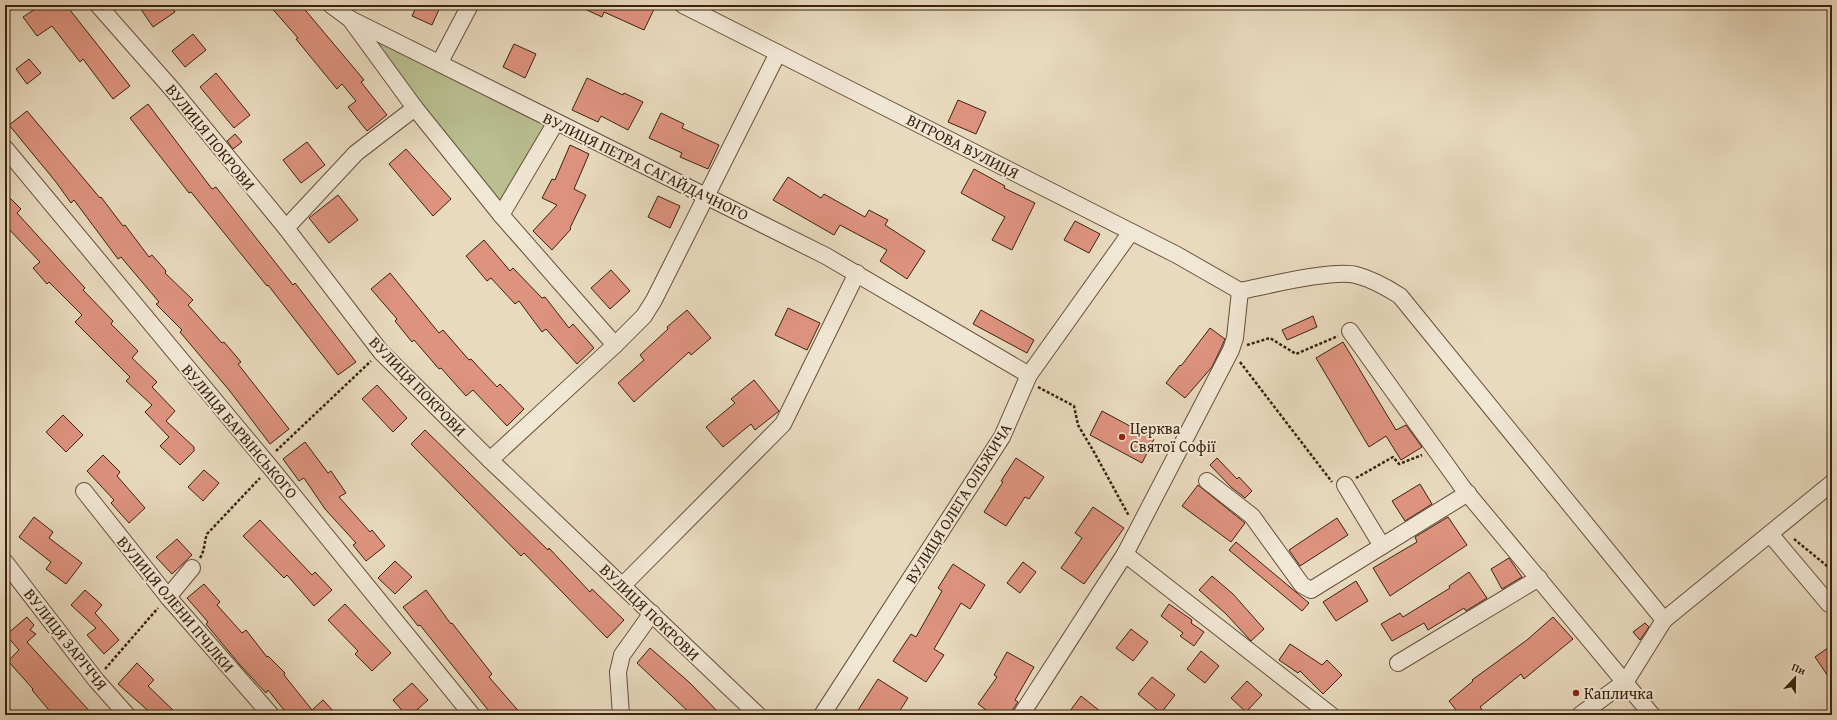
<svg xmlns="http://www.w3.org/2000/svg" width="1837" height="720" font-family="'Gentium Book Plus',serif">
	<rect width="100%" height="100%" fill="#e9dabf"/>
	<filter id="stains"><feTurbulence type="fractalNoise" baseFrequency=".005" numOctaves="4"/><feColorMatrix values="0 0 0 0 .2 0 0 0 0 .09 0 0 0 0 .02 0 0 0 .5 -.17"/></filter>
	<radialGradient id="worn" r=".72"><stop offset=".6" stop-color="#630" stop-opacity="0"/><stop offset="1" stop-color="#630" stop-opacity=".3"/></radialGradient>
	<polygon fill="#b9bf90" stroke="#7a704f" points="337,14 551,123 501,215"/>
	<g fill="#de937f" stroke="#3c220e">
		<polygon points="41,5 66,5 130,86 113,99 83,59 80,62 52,26 37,36 23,17"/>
		<polygon points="138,5 170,5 175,12 153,27"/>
		<polygon points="269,5 301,5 364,80 361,82 387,115 367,131 348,107 356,101 342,84 337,89 296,39 298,38"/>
		<polygon points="417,5 441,5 432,25 412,16"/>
		<polygon points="576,5 656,5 644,30 604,12 602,17"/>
		<polygon points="193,34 206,50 185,67 172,51"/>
		<polygon points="514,44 536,54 525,78 503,67"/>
		<polygon points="29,59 41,73 27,84 16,69"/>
		<polygon points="216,73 250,115 234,128 200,87"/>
		<polygon points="587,78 623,95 624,93 643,102 628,130 601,116 598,122 572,110"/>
		<polygon points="958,100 986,112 976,134 948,122"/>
		<polygon points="148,104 212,189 216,187 293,285 295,283 356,362 338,375 268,285 267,286 191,192 189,193 130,118"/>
		<polygon points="27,111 100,198 101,197 123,226 125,225 149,257 152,255 166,271 165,273 193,300 188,305 222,343 224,342 241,362 238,364 289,429 270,444 229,390 180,332 182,330 156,304 159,302 121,257 118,259 74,200 71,203 56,182 9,125"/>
		<polygon points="661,113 684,124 682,128 719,145 708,169 680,157 682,153 649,138"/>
		<polygon points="235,134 242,142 233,149 227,141"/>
		<polygon points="307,142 325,165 301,183 283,160"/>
		<polygon points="570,145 589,154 574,189 586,195 570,228 571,229 552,250 533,231 557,205 542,198 552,179 555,180"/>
		<polygon points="406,149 451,199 433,216 389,164"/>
		<polygon points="974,169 1005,186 1004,188 1035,203 1012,250 992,240 1005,217 961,193"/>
		<polygon points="788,177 821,198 824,194 865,217 869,210 888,220 885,225 925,251 907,279 880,261 887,250 840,225 834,235 773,200"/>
		<polygon points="5,193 21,209 17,213 85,288 83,290 113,321 111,324 138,351 132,358 157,382 152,387 175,411 166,421 194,447 194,451 180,465 160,446 169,437 145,412 152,405 126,381 130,377 75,322 82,315 49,282 47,284 33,268 40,262 5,225"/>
		<polygon points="338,195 358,220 329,243 309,218"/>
		<polygon points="658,196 680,206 670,228 648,217"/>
		<polygon points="1075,221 1100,234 1089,253 1064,240"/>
		<polygon points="484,240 510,271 513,268 542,298 545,297 569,328 573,324 594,348 577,364 546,329 542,332 519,301 515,304 491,278 487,281 466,256"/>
		<polygon points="611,270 630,291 610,309 591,288"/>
		<polygon points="390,273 439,333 443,330 469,360 471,359 497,387 500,384 524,409 507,426 473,390 466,396 441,368 439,369 414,340 412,342 395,321 397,319 371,289"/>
		<polygon points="788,308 820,323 807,350 775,335"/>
		<polygon points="687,310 711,338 691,355 689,352 634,402 618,383 644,360 640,355 668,329 667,327"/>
		<polygon points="981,310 1034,340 1027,353 973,324"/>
		<polygon points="1313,316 1317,327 1287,340 1282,330"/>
		<polygon points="1210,328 1225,339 1222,346 1212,367 1185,398 1166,383 1180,365 1181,366"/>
		<polygon points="1343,342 1396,430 1406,425 1422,447 1401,460 1386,436 1369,447 1316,358"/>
		<polygon points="754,380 779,411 755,430 751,424 723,447 706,427 735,403 731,399"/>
		<polygon points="377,385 407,418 393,432 362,399"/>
		<polygon points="1102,411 1154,439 1142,463 1090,435"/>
		<polygon points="63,415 83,435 66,452 46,432"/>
		<polygon points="425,430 548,550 549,548 590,592 592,589 624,620 607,638 524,553 521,556 411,444"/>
		<polygon points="305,442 328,473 331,471 346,493 339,497 370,532 372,530 385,546 366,561 353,545 356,543 325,509 304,478 299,481 283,459"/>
		<polygon points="103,455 120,472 117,476 145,508 129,523 111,503 114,500 87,471"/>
		<polygon points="1016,458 1044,477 1029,499 1025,497 1006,526 984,512 1003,482 1001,481"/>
		<polygon points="1217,458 1237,479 1239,477 1252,491 1245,498 1231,487 1210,465"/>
		<polygon points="204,470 219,483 203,501 188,487"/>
		<polygon points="1420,484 1432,504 1405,521 1392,501"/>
		<polygon points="1198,485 1245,523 1231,542 1182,506"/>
		<polygon points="1093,507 1124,528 1084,584 1061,568 1082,538 1075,533"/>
		<polygon points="34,517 53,532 49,538 82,563 66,584 46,569 51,562 19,537"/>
		<polygon points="1448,517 1467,545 1390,596 1373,568 1417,542 1415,537"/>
		<polygon points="1337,518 1348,535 1300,566 1289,550"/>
		<polygon points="260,520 312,575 315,572 332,590 314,606 287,575 284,578 243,536"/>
		<polygon points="177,539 192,555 172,574 156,557"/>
		<polygon points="1236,542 1309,603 1302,611 1229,550"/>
		<polygon points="1509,558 1522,577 1502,589 1491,569"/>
		<polygon points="395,561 412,577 395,594 378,578"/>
		<polygon points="1023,562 1036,572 1020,593 1007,583"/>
		<polygon points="953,564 985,585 970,609 961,603 934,649 944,655 926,682 893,661 911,634 916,637 942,591 938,588"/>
		<polygon points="1469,572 1487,598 1466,611 1464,608 1428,630 1424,623 1392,641 1381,624 1400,613 1403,617 1450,588 1449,586"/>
		<polygon points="1212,576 1233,594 1264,629 1251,641 1226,614 1199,590"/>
		<polygon points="1356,581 1368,601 1336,621 1323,602"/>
		<polygon points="204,584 220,602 217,605 242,633 246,630 267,657 268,656 285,673 284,675 312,710 323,700 337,715 288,715 268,690 266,693 240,665 206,624 208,622 187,598"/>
		<polygon points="85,590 102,605 95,613 119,640 104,654 87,635 96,628 71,605"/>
		<polygon points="426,590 451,624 452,623 492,674 489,677 522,715 492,715 420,625 418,626 403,607"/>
		<polygon points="345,604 391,653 372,671 355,654 358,651 328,620"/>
		<polygon points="1169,604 1192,620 1191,623 1204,632 1194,646 1180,636 1183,633 1161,616"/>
		<polygon points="27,617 34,625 30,630 36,634 27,642 93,715 53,715 32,690 33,689 8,661 19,650 6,635"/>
		<polygon points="1553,617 1573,639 1524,679 1521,674 1480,707 1482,709 1475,715 1460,715 1449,701 1473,681 1472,680 1527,640"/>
		<polygon points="1645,623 1649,627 1640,640 1633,632"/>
		<polygon points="1131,629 1148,642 1133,661 1116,648"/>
		<polygon points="1290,644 1322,665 1327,660 1342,675 1323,694 1300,671 1298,673 1279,660"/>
		<polygon points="1832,645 1832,682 1815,657"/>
		<polygon points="650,648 690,683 721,715 692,715 637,663"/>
		<polygon points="1201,651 1219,666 1205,683 1187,669"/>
		<polygon points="1007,652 1034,667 1015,700 1018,702 1009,715 993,715 978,704 997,677 994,675"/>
		<polygon points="137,663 154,680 148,686 178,715 153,715 118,684"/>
		<polygon points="1152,677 1175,695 1161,713 1138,694"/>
		<polygon points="878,679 908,698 897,715 855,715"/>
		<polygon points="1247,681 1262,695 1246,712 1231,698"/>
		<polygon points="412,683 428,700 411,715 406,715 393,700"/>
		<polygon points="1081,696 1105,715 1067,715"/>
	</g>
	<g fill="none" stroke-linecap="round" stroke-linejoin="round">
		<defs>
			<g id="minor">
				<polyline points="98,5 172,89 286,228 381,352 490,460 758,715"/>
				<polyline points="331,5 350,19 415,108 501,215 615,345"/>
				<polyline points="683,5 1177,255 1240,291"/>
				<polyline points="350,19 826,256 1029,375"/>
				<polyline points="440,62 470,5"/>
				<polyline points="5,148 271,468 472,715"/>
				<polyline points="501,215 556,122"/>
				<polyline points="286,228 356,153 415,108"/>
				<path d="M1240,291C1266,286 1333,269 1356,275C1372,279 1386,287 1400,296L1664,620"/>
				<polyline points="1350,331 1463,488 1652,715"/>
				<polyline points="490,460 615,345 644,316 654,300 778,53"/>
				<polyline points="1207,481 1252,516 1302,585 1311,590 1468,493"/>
				<polyline points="1345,485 1382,546"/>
				<polyline points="84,491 168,597 271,715"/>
				<polyline points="1770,534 1829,604"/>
				<polyline points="1125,554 1331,715"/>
				<polyline points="5,562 96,680 127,715"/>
				<polyline points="623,585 783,424 857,273"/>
				<polyline points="168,597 192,568"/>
				<polyline points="1398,663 1539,578"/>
				<polyline points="621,715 618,672 622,655 652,613"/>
				<polyline points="822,715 1002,437 1029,375 1131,232"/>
				<polyline points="1021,715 1125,554 1231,350 1235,338 1240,291"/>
				<polyline points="1580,715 1626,681 1664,620 1832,483"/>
			</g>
		</defs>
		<use href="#minor" stroke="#67503a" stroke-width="18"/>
		<g stroke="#3c220e" stroke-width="2.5" stroke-dasharray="3 2" stroke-linecap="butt">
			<polyline points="1247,345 1270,338 1296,354 1338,336"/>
			<polyline points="1240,362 1332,482"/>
			<polyline points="1038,387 1074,406 1078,425 1094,452 1129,516"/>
			<polyline points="276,451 371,361"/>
			<polyline points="1356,478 1393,457 1399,464 1422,455"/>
			<polyline points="1794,539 1832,570"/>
			<path d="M200,558C205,550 204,542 207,534L260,478"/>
			<polyline points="105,669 158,608"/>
		</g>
		<use href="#minor" stroke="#f1e7d5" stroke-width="16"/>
	</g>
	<g fill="#8f2418" stroke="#f1e7d5" stroke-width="1.5">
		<circle cx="1122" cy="437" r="4"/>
		<circle cx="1576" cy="693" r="4"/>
	</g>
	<g text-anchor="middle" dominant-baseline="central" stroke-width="4" stroke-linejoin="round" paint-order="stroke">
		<g font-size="16" fill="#3c220e" stroke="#f1e7d5">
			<text transform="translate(211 137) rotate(51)">ВУЛИЦЯ ПОКРОВИ</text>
			<text transform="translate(963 146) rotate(27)">ВІТРОВА ВУЛИЦЯ</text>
			<text transform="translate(646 166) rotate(26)">ВУЛИЦЯ ПЕТРА САГАЙДАЧНОГО</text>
			<text transform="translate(418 386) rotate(46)">ВУЛИЦЯ ПОКРОВИ</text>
			<text transform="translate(240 431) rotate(50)">ВУЛИЦЯ БАРВІНСЬКОГО</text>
			<text transform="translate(958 503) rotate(-58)">ВУЛИЦЯ ОЛЕГА ОЛЬЖИЧА</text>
			<text transform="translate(176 604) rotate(50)">ВУЛИЦЯ ОЛЕНИ ПЧІЛКИ</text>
			<text transform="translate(650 612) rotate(44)">ВУЛИЦЯ ПОКРОВИ</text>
			<text transform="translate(66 639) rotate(52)">ВУЛИЦЯ ЗАРІЧЧЯ</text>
		</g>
		<g font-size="16" fill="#3c220e" stroke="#f1e7d5" text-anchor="start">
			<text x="1130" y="428">Церква<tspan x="1130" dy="18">Святої Софії</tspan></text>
			<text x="1584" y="693">Капличка</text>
		</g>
	</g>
	<rect width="1837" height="720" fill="none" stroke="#e9dabf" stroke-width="20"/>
	<rect x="6" y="6" width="1825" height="708" fill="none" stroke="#3c220e" stroke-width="2"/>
	<rect x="10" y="10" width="1817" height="700" fill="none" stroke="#3c220e"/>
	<g transform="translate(1795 678) rotate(22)" stroke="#f1e7d5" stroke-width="3" paint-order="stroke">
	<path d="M0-3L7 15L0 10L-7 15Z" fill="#3c220e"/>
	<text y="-6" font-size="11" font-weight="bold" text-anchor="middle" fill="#3c220e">Пн</text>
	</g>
	<rect width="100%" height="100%" filter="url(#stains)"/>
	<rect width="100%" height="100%" fill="url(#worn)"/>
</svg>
